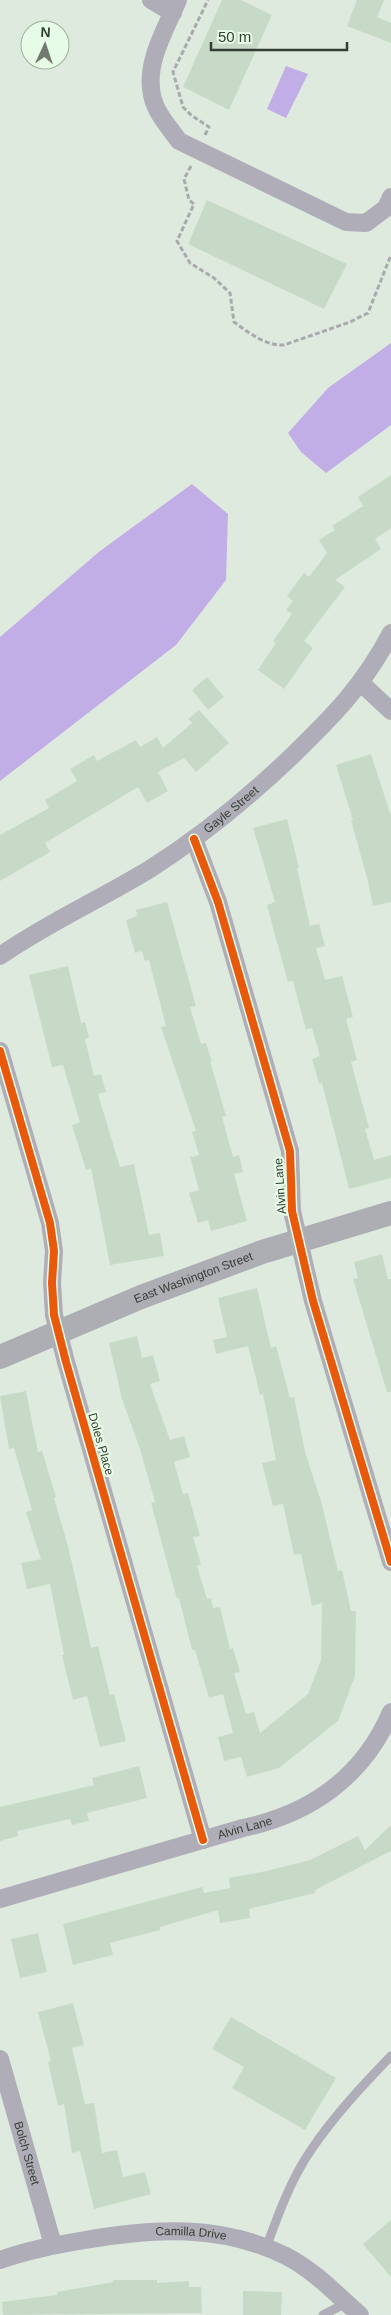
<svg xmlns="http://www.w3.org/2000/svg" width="391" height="2315" font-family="Arial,sans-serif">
	<rect width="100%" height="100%" fill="#dfeadf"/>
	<g fill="#c2aee7">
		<polygon points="286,66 308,74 286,118 267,109"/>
		<polygon points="391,343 391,425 326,473 301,452 288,433 328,388"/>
		<polygon points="192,484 228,514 226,580 176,645 0,781 0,637 100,551"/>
	</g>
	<g fill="#c7dac7">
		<polygon points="222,0 241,0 272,15 229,110 183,87"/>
		<polygon points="357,0 384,0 377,17 391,23 391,43 347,26"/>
		<polygon points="207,200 347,264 324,309 188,244"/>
		<polygon points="391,475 391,528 375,539 381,549 335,580 345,587 304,641 313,648 284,689 258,670 276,643 273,641 292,614 286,610 293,601 287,596 304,573 309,577 327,553 319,540 335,530 332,526 363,506 358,497"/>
		<polygon points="207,677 224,697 208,710 192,690"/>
		<polygon points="199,710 229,743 196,772 184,758 158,772 168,791 147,803 138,787 45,843 50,852 0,881 0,835 49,808 45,800 77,781 70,769 94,755 97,761 136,740 140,747 157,737 163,748 192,723 188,719"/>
		<polygon points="371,754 391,816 391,902 373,906 367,878 351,820 353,820 336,765"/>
		<polygon points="287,819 299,868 297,868 310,926 319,924 325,946 316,948 325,980 342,976 353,1017 346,1019 357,1060 351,1062 369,1128 365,1129 374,1160 391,1155 391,1178 349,1189 322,1083 319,1084 312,1059 320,1056 312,1028 306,1030 293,981 288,982 273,928 267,905 275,902 253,828"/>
		<polygon points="167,902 196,1006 190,1007 201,1044 206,1043 212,1061 210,1061 226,1116 222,1117 233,1157 239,1155 243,1172 234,1174 247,1221 211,1231 208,1220 198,1223 189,1193 199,1190 190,1157 199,1155 192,1132 196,1131 161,1027 166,1026 149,960 145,961 142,951 135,953 126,920 137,916 136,910"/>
		<polygon points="68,966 81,1023 85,1022 89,1038 85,1039 94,1076 101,1074 106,1092 98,1094 120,1167 134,1164 149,1235 160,1233 164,1256 110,1265 91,1168 86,1170 72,1125 80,1122 63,1065 52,1067 29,975"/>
		<polygon points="382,1254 388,1279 391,1279 391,1392 387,1392 353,1279 358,1278 354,1262"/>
		<polygon points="257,1288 271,1348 276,1346 290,1398 294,1397 305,1452 321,1501 338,1571 342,1570 351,1611 356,1611 355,1676 338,1721 279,1768 247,1777 241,1757 224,1761 218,1737 233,1733 223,1694 209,1698 195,1650 192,1650 179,1598 177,1599 151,1503 155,1502 140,1449 122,1399 109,1343 137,1336 142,1358 153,1355 160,1381 150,1384 170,1440 184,1436 190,1457 174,1462 183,1494 188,1493 200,1536 193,1537 201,1564 197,1566 207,1599 211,1598 213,1608 220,1607 230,1649 233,1648 240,1672 234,1673 246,1714 254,1712 260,1733 308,1694 321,1660 322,1603 312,1606 301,1554 294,1555 283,1504 273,1506 262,1463 276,1460 263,1394 260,1395 248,1346 216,1354 213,1340 227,1337 218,1298"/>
		<polygon points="26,1391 38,1452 42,1451 56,1497 54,1498 68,1546 91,1648 98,1646 110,1695 114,1694 126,1741 100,1747 87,1696 73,1700 62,1655 64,1655 50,1584 27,1589 21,1563 41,1559 26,1512 32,1510 14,1448 9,1449 0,1396"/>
		<polygon points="139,1766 147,1798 87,1813 89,1821 72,1825 70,1819 17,1831 18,1836 0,1841 0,1807 94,1785 92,1778"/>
		<polygon points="391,1825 391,1851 315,1890 315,1893 249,1909 250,1918 220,1923 218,1910 160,1927 160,1930 110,1943 113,1955 73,1965 63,1924 202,1887 204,1893 230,1888 229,1878 266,1871 310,1860 358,1836 365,1850"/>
		<polygon points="38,1933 47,1972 20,1978 11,1939"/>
		<polygon points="73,2003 84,2045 72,2048 85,2104 94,2103 102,2153 117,2150 123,2177 145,2172 151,2194 94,2209 80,2151 72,2153 64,2104 58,2106 48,2062 51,2061 38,2012"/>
		<polygon points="231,2017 336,2078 305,2130 232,2088 244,2067 212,2049"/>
		<polygon points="391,2220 391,2277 363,2244"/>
		<polygon points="113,2280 157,2280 157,2283 189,2281 189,2287 201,2287 202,2313 3,2315 2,2302 57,2295 57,2292 113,2282"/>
		<polygon points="243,2291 282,2292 281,2315 243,2315"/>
	</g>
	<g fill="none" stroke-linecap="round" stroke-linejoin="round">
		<g stroke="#a9aaae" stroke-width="3" stroke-dasharray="5 2.5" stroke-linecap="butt">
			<polyline points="205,135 209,127 191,115 183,107 173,72 208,0"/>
			<path d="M191,166L184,179L189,200L194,204L177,241L190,263L214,278L230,293L234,322C249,333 266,346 284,345L350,322L368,313L391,255"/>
		</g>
		<g stroke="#afadb7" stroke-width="9">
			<path d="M266,2248C278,2215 291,2179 311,2150C334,2116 362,2086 391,2056"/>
			<polyline points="323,2315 346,2303"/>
		</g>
		<g stroke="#afadb7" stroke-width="18">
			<polyline points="151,0 173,13"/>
			<path d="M178,0C166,29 145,62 152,95C155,112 169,127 179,141L346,222L366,223L386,208L391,197"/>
			<polyline points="361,683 391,711"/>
			<polyline points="194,839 218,902 290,1151 292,1211 313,1301 391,1562"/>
			<path id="s1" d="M0,956C47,923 101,899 150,869C202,836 248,798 292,756C333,716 364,685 391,633"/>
			<polyline points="0,1051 50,1223 54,1251 52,1283 54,1315 66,1362 203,1840"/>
			<path id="s2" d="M0,1899L243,1828C310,1814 363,1777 391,1712"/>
			<path id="s3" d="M0,2059L53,2245"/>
			<path id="s4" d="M0,2260C28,2250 56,2245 85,2240C154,2228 221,2224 286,2256C315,2271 336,2294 360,2315"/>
		</g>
		<path stroke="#adadb4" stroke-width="24" id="s5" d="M0,1357L141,1297L262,1252L391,1213"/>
		<defs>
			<g id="cycleway">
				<polyline points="194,839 218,902 290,1151 292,1211 313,1301 391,1562"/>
				<polyline points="0,1051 50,1223 54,1251 52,1283 54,1315 66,1362 203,1840"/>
			</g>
		</defs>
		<use href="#cycleway" stroke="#e7fce7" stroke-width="11"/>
		<use href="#cycleway" stroke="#e8590c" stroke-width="8"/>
	</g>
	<g text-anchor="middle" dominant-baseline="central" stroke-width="4.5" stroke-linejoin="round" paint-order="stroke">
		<g font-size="12" fill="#353e35" stroke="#e7fce7">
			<text stroke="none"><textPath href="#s1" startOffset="274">Gayle Street</textPath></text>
			<text transform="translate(280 1186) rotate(-94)">Alvin Lane</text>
			<text stroke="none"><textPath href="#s5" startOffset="209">East Washington Street</textPath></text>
			<text transform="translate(101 1444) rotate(74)">Doles Place</text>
			<text stroke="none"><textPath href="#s2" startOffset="255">Alvin Lane</textPath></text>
			<text stroke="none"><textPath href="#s3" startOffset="98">Bolch Street</textPath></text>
			<text stroke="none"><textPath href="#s4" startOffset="194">Camilla Drive</textPath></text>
		</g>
	</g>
	<g transform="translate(45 45) rotate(3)"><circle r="24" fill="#e7fce7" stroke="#a0b0a0"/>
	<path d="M0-4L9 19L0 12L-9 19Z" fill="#707a70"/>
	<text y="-8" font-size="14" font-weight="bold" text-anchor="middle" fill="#353e35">N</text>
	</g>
	<path d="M211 42v8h136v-8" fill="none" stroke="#353e35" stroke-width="2.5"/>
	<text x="218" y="42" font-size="15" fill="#353e35" stroke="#e7fce7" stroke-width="4" paint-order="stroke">50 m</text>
</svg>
